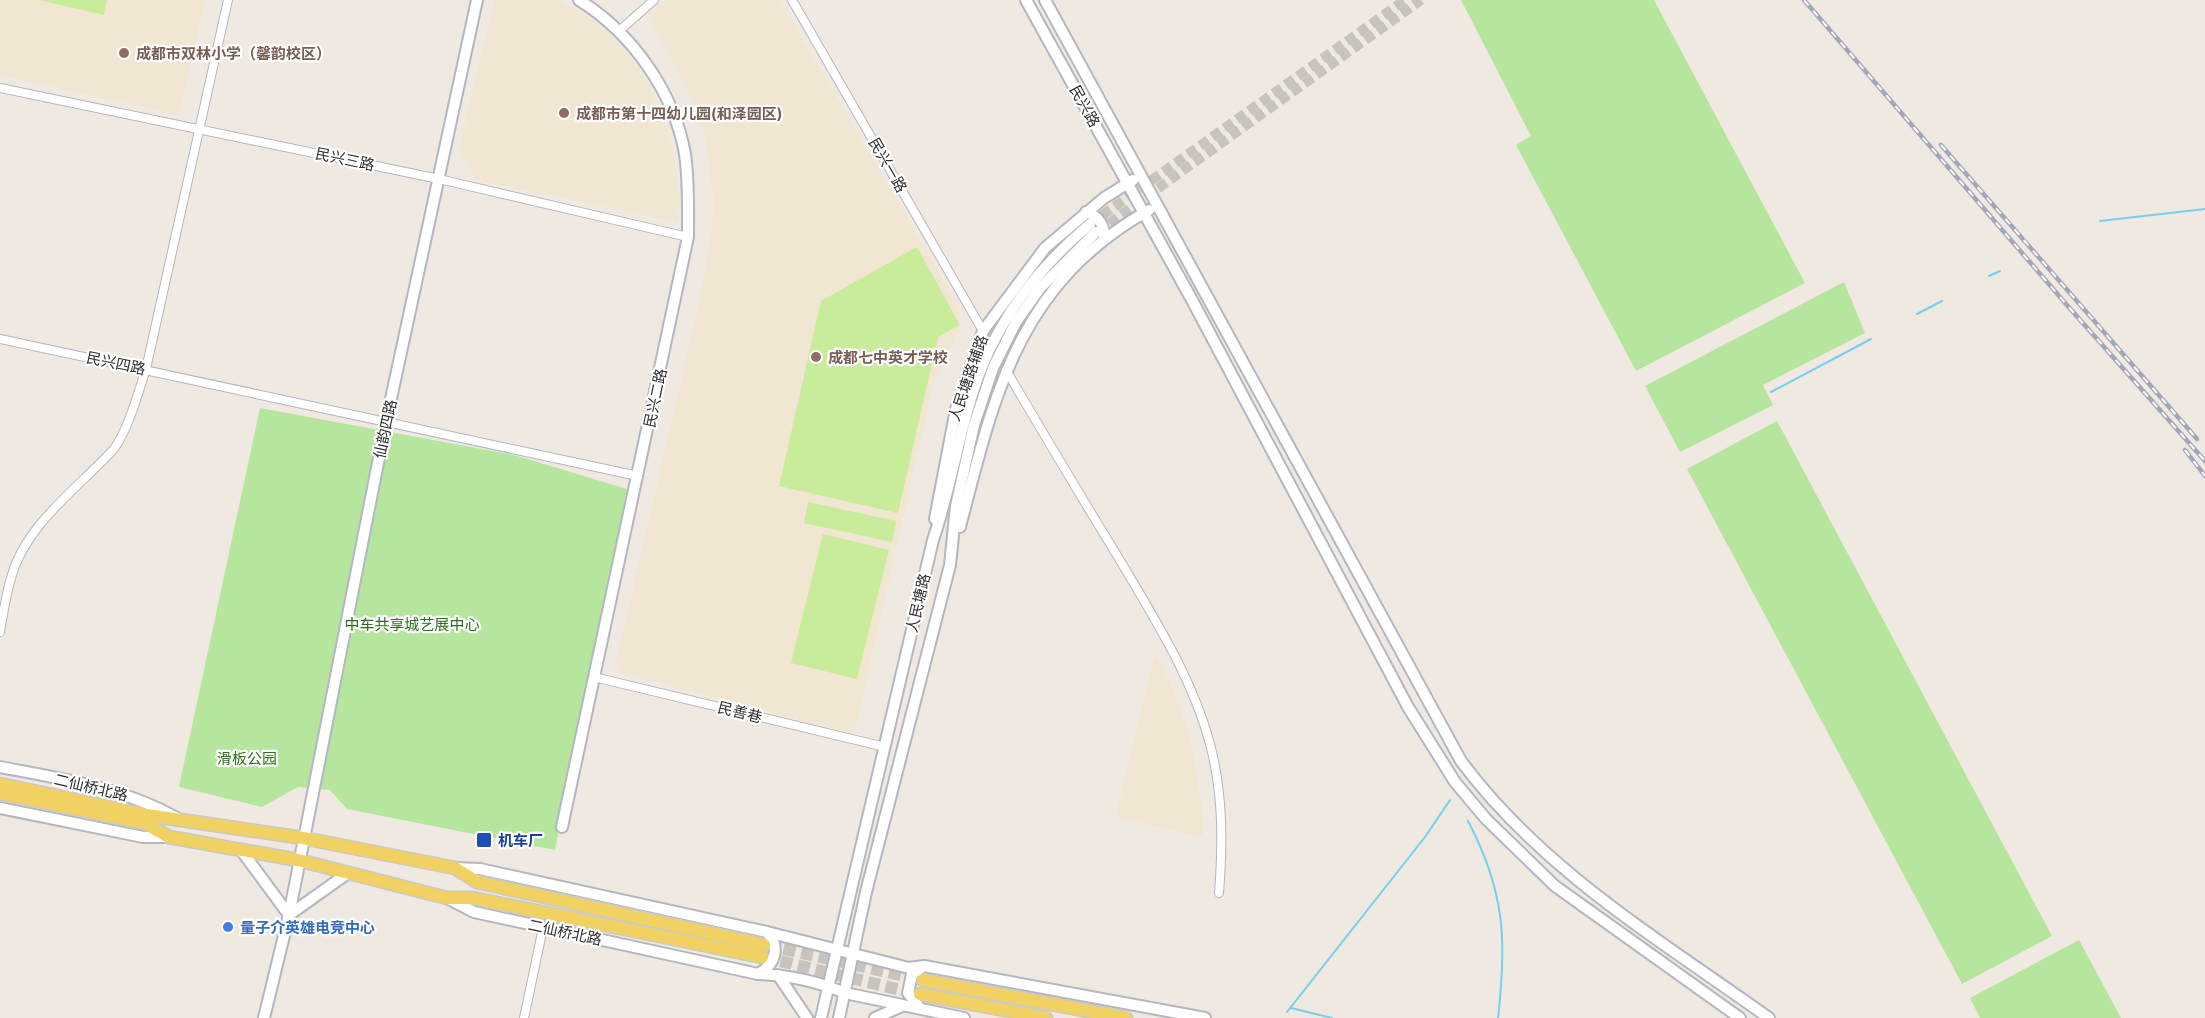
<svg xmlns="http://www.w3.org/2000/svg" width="2205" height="1018" font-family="Inter,'Noto Sans SC',sans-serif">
	<rect width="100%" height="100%" fill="#efe9e1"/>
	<g fill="#f0e6d1">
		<polygon points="0,0 205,0 179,115 0,75"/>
		<polygon points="495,0 558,0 592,20 627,53 649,86 671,139 680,202 678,222 476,180 459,149"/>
		<polygon points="668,0 780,0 959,307 959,329 933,385 854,734 621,673 616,662 698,308 711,236 714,203 706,139 690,95 653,25 652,14"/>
		<polygon points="1155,654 1166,674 1190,736 1201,801 1203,837 1116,817"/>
	</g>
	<g fill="#b6e59e">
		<polygon points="1461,0 1654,0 1805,283 1636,371 1516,145 1531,136"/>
		<polygon points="1844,282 1865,333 1763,385 1773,405 1680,452 1645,386"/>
		<polygon points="260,408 514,455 627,489 555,850 347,809 330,790 298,787 262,807 179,787"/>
		<polygon points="1777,421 2052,936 1962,984 1687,469"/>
		<polygon points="2079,940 2121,1018 1980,1018 1970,998"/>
	</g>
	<g fill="#c9ec9a">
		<polygon points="39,0 107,0 104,15"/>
		<polygon points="917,247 960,325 938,337 898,513 779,486 821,301"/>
		<polygon points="808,502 896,521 892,542 804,523"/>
		<polygon points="823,534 889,550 857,679 791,663"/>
	</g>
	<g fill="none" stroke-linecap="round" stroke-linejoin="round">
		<g stroke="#75cff0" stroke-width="2">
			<polyline points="2100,221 2205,209"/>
			<polyline points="1989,276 2000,271"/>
			<polyline points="1917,314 1942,301"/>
			<polyline points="1771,392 1871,339"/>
			<path d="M1468,821C1505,891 1507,941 1498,1018"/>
			<polyline points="1291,1008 1332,1018"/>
			<polyline points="1287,1012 1425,837 1450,800"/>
		</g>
		<g stroke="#c8c4bd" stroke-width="10" stroke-dasharray="10 5" stroke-linecap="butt">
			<polyline points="1090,224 1405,0"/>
			<polyline points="1097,232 1421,0"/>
		</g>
		<g stroke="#c8c4bd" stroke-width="12" stroke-dasharray="12 6" stroke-linecap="butt">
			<polyline points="766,945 923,980"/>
			<polyline points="763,957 918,994"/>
		</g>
		<defs>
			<g id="street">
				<polyline points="792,0 983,331"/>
				<polyline points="619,31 654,0"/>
				<polyline points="0,88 439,179 688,237"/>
				<polyline points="0,339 638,476"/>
				<path d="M1006,370C1043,433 1080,495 1118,557C1153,616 1192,677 1210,744C1223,793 1223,842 1219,893"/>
				<path d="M0,632C3,614 6,595 11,578C25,525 78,488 114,449C130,425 137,396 146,369L228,0"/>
				<polyline points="594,677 885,747"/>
				<polyline points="524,1018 543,928"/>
			</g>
			<g id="secondary">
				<polyline points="1026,0 1192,300 1408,707 1455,782 1486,819 1555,886 1740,1018"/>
				<path d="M1045,0L1461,761C1542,870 1660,940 1769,1018"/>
				<path d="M1086,212C1099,216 1105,226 1104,239"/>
				<polyline points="935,519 956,409 983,331 1045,248 1104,198 1133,180"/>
				<path d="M960,527C995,392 1018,284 1149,210"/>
				<path d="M0,767C61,779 122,787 177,818"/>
				<polyline points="0,808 143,837 169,837"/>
				<path d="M562,827L688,237C688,209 689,182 685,154C674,92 632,33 579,0"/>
				<polyline points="241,850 289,915 348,873"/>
				<polyline points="455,868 480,869 767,932 909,968 924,966 1205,1018"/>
				<path d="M447,898L474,912L758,974C787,975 817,981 845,993L964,1018"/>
				<path d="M758,974C775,965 781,947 767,932"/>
				<polyline points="778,975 807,1018"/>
				<polyline points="920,1008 908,993 912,974 921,968"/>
				<polyline points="264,1018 289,915 386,422 477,0"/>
				<path d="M821,1018L933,540C953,482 960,421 983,364C1006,309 1045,262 1090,224"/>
				<polyline points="839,1018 866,892 950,565 956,506 974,425 993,368 1016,322 1040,288 1096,232"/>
				<polyline points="875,1018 902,1006"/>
			</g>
			<g id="primary">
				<polyline points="0,784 147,815 303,838 455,868 477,882 764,945"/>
				<polyline points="0,793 145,823 169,837 298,860 447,898 473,898 762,957"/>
				<polyline points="923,980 1126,1018"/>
				<polyline points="920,994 1046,1018"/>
			</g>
		</defs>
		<use href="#street" stroke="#b4b7c1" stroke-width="10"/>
		<use href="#secondary" stroke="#b4b7c1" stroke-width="14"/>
		<use href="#primary" stroke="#c9c9c9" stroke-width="15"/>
		<use href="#street" stroke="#fff" stroke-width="8"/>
		<use href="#secondary" stroke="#fff" stroke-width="10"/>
		<use href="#primary" stroke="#f2d163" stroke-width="12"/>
		<defs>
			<g id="rail">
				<polyline points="1804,0 2066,304 2205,461"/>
				<polyline points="1941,145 2197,439"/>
				<polyline points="2185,450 2205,476"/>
			</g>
		</defs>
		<use href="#rail" stroke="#a3a6b8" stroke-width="4.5"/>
		<use href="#rail" stroke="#fff" stroke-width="2" stroke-dasharray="7" stroke-linecap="butt"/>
	</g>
	<g fill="#8d6e63" stroke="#fff" stroke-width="2">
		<circle cx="124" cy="53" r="6"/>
		<circle cx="564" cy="113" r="6"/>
		<circle cx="816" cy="357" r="6"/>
	</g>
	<rect fill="#1a4fb4" stroke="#fff" stroke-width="2" x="476" y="832" width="16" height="16" rx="3"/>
	<circle fill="#3f7fe0" stroke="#fff" stroke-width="2" cx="228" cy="927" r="6"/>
	<g text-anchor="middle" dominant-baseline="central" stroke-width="4.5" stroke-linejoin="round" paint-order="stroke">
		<g font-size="15" font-weight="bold" fill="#785e54" stroke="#fff" text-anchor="start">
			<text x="136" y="53">成都市双林小学（馨韵校区）</text>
			<text x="576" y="113">成都市第十四幼儿园(和泽园区)</text>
			<text x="828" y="357">成都七中英才学校</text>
		</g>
		<g font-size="15" fill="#2e2e2e" stroke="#fff">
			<text transform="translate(1085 106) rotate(61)">民兴路</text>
			<text transform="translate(345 159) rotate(12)">民兴三路</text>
			<text transform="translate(888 165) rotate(60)">民兴一路</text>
			<text transform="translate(116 363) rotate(12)">民兴四路</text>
			<text transform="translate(968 378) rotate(-71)">人民塘路辅路</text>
			<text transform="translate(655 398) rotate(-78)">民兴二路</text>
			<text transform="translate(385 429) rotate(-78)">仙韵四路</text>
			<text transform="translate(918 603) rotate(-77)">人民塘路</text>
			<text transform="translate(740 712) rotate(14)">民善巷</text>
			<text transform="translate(91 787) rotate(13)">二仙桥北路</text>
			<text transform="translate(565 932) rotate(12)">二仙桥北路</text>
		</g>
		<g font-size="15" fill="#2c6e1b" stroke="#fff">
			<text x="412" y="624">中车共享城艺展中心</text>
			<text x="247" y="758">滑板公园</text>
		</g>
		<g font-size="15" font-weight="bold" fill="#164399" stroke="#fff" text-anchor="start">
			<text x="498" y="840">机车厂</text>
		</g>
		<g font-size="15" font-weight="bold" fill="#366cbe" stroke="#fff" text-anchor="start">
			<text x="240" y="927">量子介英雄电竞中心</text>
		</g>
	</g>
</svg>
